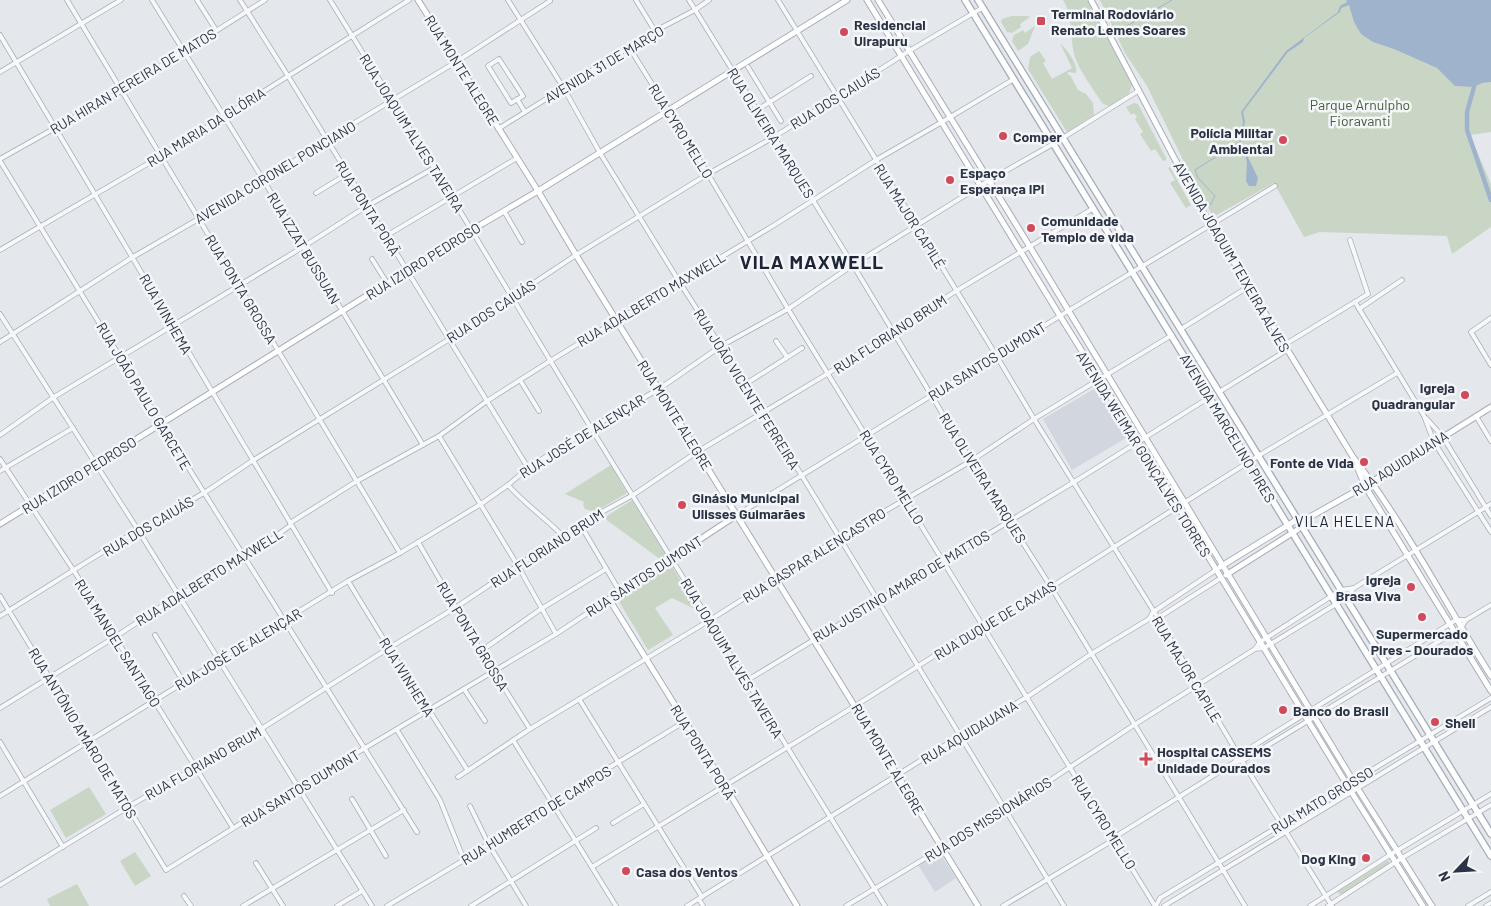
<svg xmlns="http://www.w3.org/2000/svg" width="1491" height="906" font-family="Barlow,sans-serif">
	<rect width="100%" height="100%" fill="#e4e7ec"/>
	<g fill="#d2d6de">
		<polygon points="1096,388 1126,438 1072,470 1043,419"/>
		<polygon points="939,852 956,878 935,892 918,865"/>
	</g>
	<g fill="#c9d6c5">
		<path d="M1063,0H1087L1132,85L1129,93L1109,106L1103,104C1095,92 1079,70 1075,57C1069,37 1074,18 1063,0Z"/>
		<polygon points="1100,0 1491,0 1491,132 1470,135 1491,184 1491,227 1452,254 1447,236 1320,232 1304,237 1274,183 1213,217 1183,160 1147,86 1125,53"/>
		<polygon points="1012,16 1028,16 1030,17 1020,24 1021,27 1012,33 1007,32 1001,22 1002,19"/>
		<polygon points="1035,26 1028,44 1018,51 1012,41 1014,35 1023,30 1025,33"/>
		<path d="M1060,43C1067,50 1078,63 1076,73L1068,72V75H1070L1078,90L1086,94L1093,103L1094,115L1067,132L1028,69L1030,57L1039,51L1046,61L1043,63L1052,79L1072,68Z"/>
		<polygon points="1134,103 1138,104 1166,158 1166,160 1163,161 1155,149 1151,151 1140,134 1143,132 1135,119 1137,117 1134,113 1131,115 1126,107"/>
		<polygon points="1170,167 1191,205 1186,208 1170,183 1175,180 1168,168"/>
		<polygon points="611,465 627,493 595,512 585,509 583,504 584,502 565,494"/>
		<polygon points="632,500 667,556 660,559 604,518"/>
		<polygon points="670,563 699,611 672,598 655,608 673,635 648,650 617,598"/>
		<polygon points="89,787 106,814 66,838 50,810"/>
		<polygon points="135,852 151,876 135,886 120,861"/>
		<polygon points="1388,860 1390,864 1342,895 1337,892"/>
		<polygon points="77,884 89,906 50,906 47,899"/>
	</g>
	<polygon fill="#9fb4cc" points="1346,0 1491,0 1491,82 1482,83 1474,87 1455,86 1437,68 1394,49 1373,42 1361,34 1354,22 1349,5 1341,8 1340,12 1304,38 1303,42 1288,52 1243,112 1245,121 1241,143 1258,178 1256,186 1249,186 1246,181 1247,162 1240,139 1243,122 1241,112 1286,51 1338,12 1340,6 1347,2"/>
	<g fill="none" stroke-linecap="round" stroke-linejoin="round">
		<g stroke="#9fb4cc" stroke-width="1">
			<polyline points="1127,26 1172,0"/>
			<polyline points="1207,206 1211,204 1215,196 1198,178 1195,170 1241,141"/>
		</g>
		<polyline stroke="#9fb4cc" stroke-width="4.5" points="1474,87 1467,112 1467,130 1491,200"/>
		<defs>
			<g id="street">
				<polyline points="67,0 400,553"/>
				<polyline points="152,0 264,181 423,445"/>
				<polyline points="197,0 216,30"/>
				<polyline points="240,0 288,76 528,468"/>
				<polyline points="330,0 434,168 591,428 885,906"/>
				<polyline points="508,0 563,87 600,153 680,283 763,412 1064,906"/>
				<polyline points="636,0 655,31"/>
				<polyline points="689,0 853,265 971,461 1051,587 1245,906"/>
				<polyline points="778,0 996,355 1034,419 1158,618 1242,761 1332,906"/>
				<polyline points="0,35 332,593"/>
				<polyline points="629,47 708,174 788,309 1155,906"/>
				<polygon points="499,59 523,96 511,103 488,66"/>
				<polyline points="748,67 781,121"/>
				<polyline points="0,72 121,0"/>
				<polyline points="517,99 525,112"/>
				<polyline points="757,110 811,76"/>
				<polyline points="498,129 655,31 695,10 709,0"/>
				<polyline points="0,159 121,91 265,0"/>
				<polyline points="0,161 161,424 417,832"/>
				<polyline points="316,193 347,174"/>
				<polyline points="504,211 522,242"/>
				<polyline points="386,236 517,158"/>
				<polyline points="0,250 161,156 409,0"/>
				<polyline points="372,259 387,283"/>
				<polyline points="1355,302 1424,416 1434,442 1491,532"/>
				<polyline points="1359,309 1402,280"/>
				<polyline points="0,314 138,530 372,906"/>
				<polyline points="1491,318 1471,332 1491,365"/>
				<polyline points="1181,329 1248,287"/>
				<polyline points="776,341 787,357"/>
				<polyline points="0,342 133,257 264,181 326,140 456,62 550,1"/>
				<polyline points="1284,345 1368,294 1350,240"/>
				<polyline points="520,380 539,411"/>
				<polyline points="744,385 802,348"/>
				<polyline points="1219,392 1287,350"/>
				<polyline points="1476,416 1491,441"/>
				<polyline points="1426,418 1443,437 1491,516"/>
				<polyline points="0,435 54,397 303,247 367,206 434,168"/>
				<polyline points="439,436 518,566 556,634"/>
				<polyline points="0,459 74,571 233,828"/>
				<polyline points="0,471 73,428"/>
				<path d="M508,485C525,504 545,518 563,536"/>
				<polyline points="737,515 866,436 1068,311 1275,186"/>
				<polyline points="290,523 357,481 439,436 487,401 550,361 776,224 876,160 942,122 1014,79"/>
				<polyline points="580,524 620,592"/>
				<polyline points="418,542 481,651 530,729"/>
				<polyline points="348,581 389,648 468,771"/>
				<polyline points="0,596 166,870 298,788 556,634 609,599"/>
				<polyline points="0,616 138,530 204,493 252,461 448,340 576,255 708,174 774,137 909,51 982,8"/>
				<polyline points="1149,619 1153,612 1216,570"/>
				<polyline points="155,635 184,683"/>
				<polyline points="1255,649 1264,648 1346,598 1354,588 1491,504"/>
				<polyline points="481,651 541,609 606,569"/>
				<polyline points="746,681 1074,482 1210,397"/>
				<polyline points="464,689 485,721"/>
				<polyline points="579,699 702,897"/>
				<polyline points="0,708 115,637 179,595 245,559 291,525"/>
				<polyline points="397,730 440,800 464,860"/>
				<polyline points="513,740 616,906"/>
				<polyline points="0,742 63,847"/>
				<polyline points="1235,762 1239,755 1456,620 1466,620"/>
				<polyline points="458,777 530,729 710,620 839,538 971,461 1034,419 1172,335"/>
				<polyline points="0,796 348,581 400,553 481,504 508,485 528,468 591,428 659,389 721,346 788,309 853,265 988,181 1053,144 1138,91"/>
				<polyline points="352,799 386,856"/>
				<polyline points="470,806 488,843 526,906"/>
				<polyline points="613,823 644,804"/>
				<polyline points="256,863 283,906"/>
				<polyline points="592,867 855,706 983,625 1051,587 1258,456 1397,373"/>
				<polyline points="0,885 128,807 261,729 389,648 455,608 580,524 633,495 697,452 827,374 956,291 1092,209"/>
				<polyline points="184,896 191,906"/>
				<polyline points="699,899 703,906"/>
				<polyline points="243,906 404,810"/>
				<polyline points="337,906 362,891"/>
				<polyline points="387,906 464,860 551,803 684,722"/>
				<polyline points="471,906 596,828"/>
				<polyline points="687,906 960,736 1027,697 1091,654 1149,619 1158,618 1221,578"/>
				<polyline points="846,906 1005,810 1134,725 1255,649 1260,642 1341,590 1354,588"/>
				<polyline points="1003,906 1115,839 1118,835 1235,762 1242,761 1461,628 1466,620 1491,605"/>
				<polyline points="1156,906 1160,898 1491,698"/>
				<polyline points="1164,906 1491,707"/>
				<polyline points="1310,906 1393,853 1491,794"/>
				<polyline points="1328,906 1402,858 1491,805"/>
				<polyline points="1468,906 1491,892"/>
				<polyline points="1486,906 1491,903"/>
			</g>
			<g id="secondary">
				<polyline points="418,0 538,191 576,255 978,906"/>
				<polyline points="867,0 1060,316 1138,441 1352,793 1423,906"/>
				<polyline points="878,0 1030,247 1358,789 1432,906"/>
				<path d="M1091,0L1199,205L1353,457C1406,526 1445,603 1491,676"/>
				<polyline points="1356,464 1365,486 1491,691"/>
				<polyline points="737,515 609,599 725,786 797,906"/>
				<polyline points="0,524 482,224 538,191 847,0"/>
				<polyline points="1220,567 1298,519 1308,518"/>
				<polyline points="1226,575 1297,530 1308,518 1365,486 1491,407"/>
			</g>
			<g id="primary">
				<polyline points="965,0 1491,856"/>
				<polyline points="978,0 1491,834"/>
			</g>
		</defs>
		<use href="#street" stroke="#a9aeb7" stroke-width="5.5"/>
		<use href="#secondary" stroke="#a9aeb7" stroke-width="7"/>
		<use href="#primary" stroke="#a3abb8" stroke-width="8"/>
		<use href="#street" stroke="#f7f8fa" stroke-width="4"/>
		<use href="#secondary" stroke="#fff" stroke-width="5"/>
		<use href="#primary" stroke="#fff" stroke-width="5.5"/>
	</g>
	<g fill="#d1495b" stroke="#f4f6f9" stroke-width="2">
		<rect x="1036" y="16" width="10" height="10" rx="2.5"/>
		<circle cx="844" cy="32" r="5"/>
		<circle cx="1003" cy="136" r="5"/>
		<circle cx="1283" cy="140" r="5"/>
		<circle cx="950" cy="180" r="5"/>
		<circle cx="1031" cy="228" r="5"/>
		<circle cx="1465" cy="395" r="5"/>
		<circle cx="1364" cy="462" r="5"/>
		<circle cx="682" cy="505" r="5"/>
		<circle cx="1411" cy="587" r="5"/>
		<circle cx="1422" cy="617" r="5"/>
		<circle cx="1283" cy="710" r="5"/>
		<circle cx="1435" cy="722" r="5"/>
		<path d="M1143.5 751.5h5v5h5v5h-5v5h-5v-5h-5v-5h5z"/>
		<circle cx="1366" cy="858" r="5"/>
		<circle cx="626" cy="871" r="5"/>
	</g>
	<g text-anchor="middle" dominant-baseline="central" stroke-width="5" stroke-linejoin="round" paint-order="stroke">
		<g font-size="14" font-weight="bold" fill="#2b3445" stroke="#f4f6f9" text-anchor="start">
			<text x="1051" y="13">Terminal Rodoviário<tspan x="1051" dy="16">Renato Lemes Soares</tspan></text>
			<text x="854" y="24">Residencial<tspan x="854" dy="16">Uirapuru</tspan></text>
			<text x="1273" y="132" text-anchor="end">Polícia Militar<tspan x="1273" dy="16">Ambiental</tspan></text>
			<text x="1013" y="136">Comper</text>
			<text x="960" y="172">Espaço<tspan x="960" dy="16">Esperança IPI</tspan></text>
			<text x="1041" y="220">Comunidade<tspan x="1041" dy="16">Templo de vida</tspan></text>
			<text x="1455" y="387" text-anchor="end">Igreja<tspan x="1455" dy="16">Quadrangular</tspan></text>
			<text x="1354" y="462" text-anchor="end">Fonte de Vida</text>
			<text x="692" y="497">Ginásio Municipal<tspan x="692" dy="16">Ulisses Guimarães</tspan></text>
			<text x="1401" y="579" text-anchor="end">Igreja<tspan x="1401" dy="16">Brasa Viva</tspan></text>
			<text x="1422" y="633" text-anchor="middle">Supermercado<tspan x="1422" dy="16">Pires - Dourados</tspan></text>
			<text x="1293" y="710">Banco do Brasil</text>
			<text x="1445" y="722">Shell</text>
			<text x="1157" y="751">Hospital CASSEMS<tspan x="1157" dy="16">Unidade Dourados</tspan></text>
			<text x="1356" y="858" text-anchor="end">Dog King</text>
			<text x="636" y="871">Casa dos Ventos</text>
		</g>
		<g font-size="14" fill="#2b3445" stroke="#f4f6f9">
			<text transform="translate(604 64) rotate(-31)">AVENIDA 31 DE MARÇO</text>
			<text transform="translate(462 70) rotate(58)">RUA MONTE ALEGRE</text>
			<text transform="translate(133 81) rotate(-31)">RUA HIRAN PEREIRA DE MATOS</text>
			<text transform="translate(835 98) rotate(-32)">RUA DOS CAIUÁS</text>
			<text transform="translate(206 127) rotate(-32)">RUA MARIA DA GLÓRIA</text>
			<text transform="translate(681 131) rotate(58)">RUA CYRO MELLO</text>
			<text transform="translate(412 133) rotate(58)">RUA JOAQUIM ALVES TAVEIRA</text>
			<text transform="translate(771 133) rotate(58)">RUA OLIVEIRA MARQUES</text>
			<text transform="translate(275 172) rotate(-31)">AVENIDA CORONEL PONCIANO</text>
			<text transform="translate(368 208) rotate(58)">RUA PONTA PORÃ</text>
			<text transform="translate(910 216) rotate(58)">RUA MAJOR CAPILÉ</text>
			<text transform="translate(304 248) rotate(59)">RUA IZZAT BUSSUAN</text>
			<text transform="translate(1232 257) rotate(60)">AVENIDA JOAQUIM TEIXEIRA ALVES</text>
			<text transform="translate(423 261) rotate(-32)">RUA IZIDRO PEDROSO</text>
			<text transform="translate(241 289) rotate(59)">RUA PONTA GROSSA</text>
			<text transform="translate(651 299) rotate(-31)">RUA ADALBERTO MAXWELL</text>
			<text transform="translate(491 311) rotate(-33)">RUA DOS CAIUÁS</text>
			<text transform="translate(166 314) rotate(60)">RUA IVINHEMA</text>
			<text transform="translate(890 334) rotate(-33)">RUA FLORIANO BRUM</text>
			<text transform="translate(987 361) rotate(-32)">RUA SANTOS DUMONT</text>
			<text transform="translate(747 389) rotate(58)">RUA JOÃO VICENTE FERREIRA</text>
			<text transform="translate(144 396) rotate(59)">RUA JOÃO PAULO GARCETE</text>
			<text transform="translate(675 415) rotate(58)">RUA MONTE ALEGRE</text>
			<text transform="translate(1228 428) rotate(59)">AVENIDA MARCELINO PIRES</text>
			<text transform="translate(582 436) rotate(-32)">RUA JOSÉ DE ALENÇAR</text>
			<text transform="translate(1144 454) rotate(58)">AVENIDA WEIMAR GONÇALVES TORRES</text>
			<text transform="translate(1400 463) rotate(-32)">RUA AQUIDAUANA</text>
			<text transform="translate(79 475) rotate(-32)">RUA IZIDRO PEDROSO</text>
			<text transform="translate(892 477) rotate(58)">RUA CYRO MELLO</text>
			<text transform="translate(983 478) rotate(58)">RUA OLIVEIRA MARQUES</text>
			<text transform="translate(148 526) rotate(-31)">RUA DOS CAIUÁS</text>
			<text transform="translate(547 548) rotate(-33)">RUA FLORIANO BRUM</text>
			<text transform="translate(814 555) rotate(-32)">RUA GASPAR ALENCASTRO</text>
			<text transform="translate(644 576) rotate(-33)">RUA SANTOS DUMONT</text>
			<text transform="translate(209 577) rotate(-32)">RUA ADALBERTO MAXWELL</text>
			<text transform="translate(901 586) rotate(-31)">RUA JUSTINO AMARO DE MATTOS</text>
			<text transform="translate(995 620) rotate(-31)">RUA DUQUE DE CAXIAS</text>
			<text transform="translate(473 636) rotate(59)">RUA PONTA GROSSA</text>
			<text transform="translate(118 643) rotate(58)">RUA MANOEL SANTIAGO</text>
			<text transform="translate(238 649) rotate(-31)">RUA JOSÉ DE ALENÇAR</text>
			<text transform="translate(732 658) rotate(59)">RUA JOAQUIM ALVES TAVEIRA</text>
			<text transform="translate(1187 669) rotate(59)">RUA MAJOR CAPILE</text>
			<text transform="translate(407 677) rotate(58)">RUA IVINHEMA</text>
			<text transform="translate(969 732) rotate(-31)">RUA AQUIDAUANA</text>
			<text transform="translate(83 733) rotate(59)">RUA ANTÔNIO AMARO DE MATOS</text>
			<text transform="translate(703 752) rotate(58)">RUA PONTA PORÃ</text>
			<text transform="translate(888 759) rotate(59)">RUA MONTE ALEGRE</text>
			<text transform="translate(203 763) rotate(-30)">RUA FLORIANO BRUM</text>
			<text transform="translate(300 788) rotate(-31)">RUA SANTOS DUMONT</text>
			<text transform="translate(1322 800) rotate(-31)">RUA MATO GROSSO</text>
			<text transform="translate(536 815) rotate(-32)">RUA HUMBERTO DE CAMPOS</text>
			<text transform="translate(988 819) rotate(-32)">RUA DOS MISSIONÁRIOS</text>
			<text transform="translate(1104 822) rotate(58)">RUA CYRO MELLO</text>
		</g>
		<g font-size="14" fill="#3f6138" stroke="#f4f6f9">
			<text x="1360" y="104">Parque Arnulpho<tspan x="1360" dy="16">Fioravanti</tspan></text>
		</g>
		<g font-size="15" letter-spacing="1" fill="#1d2536" stroke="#f4f6f9">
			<text x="1345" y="521">VILA HELENA</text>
		</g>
		<g font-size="19" font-weight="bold" letter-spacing="1" fill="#1d2536" stroke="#f4f6f9">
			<text x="812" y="261">VILA MAXWELL</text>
		</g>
	</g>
	<g transform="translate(1456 871) rotate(245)" stroke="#f4f6f9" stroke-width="4" paint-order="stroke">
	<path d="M0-4L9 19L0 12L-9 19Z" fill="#2b3445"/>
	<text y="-8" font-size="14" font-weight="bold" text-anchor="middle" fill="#2b3445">N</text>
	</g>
</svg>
